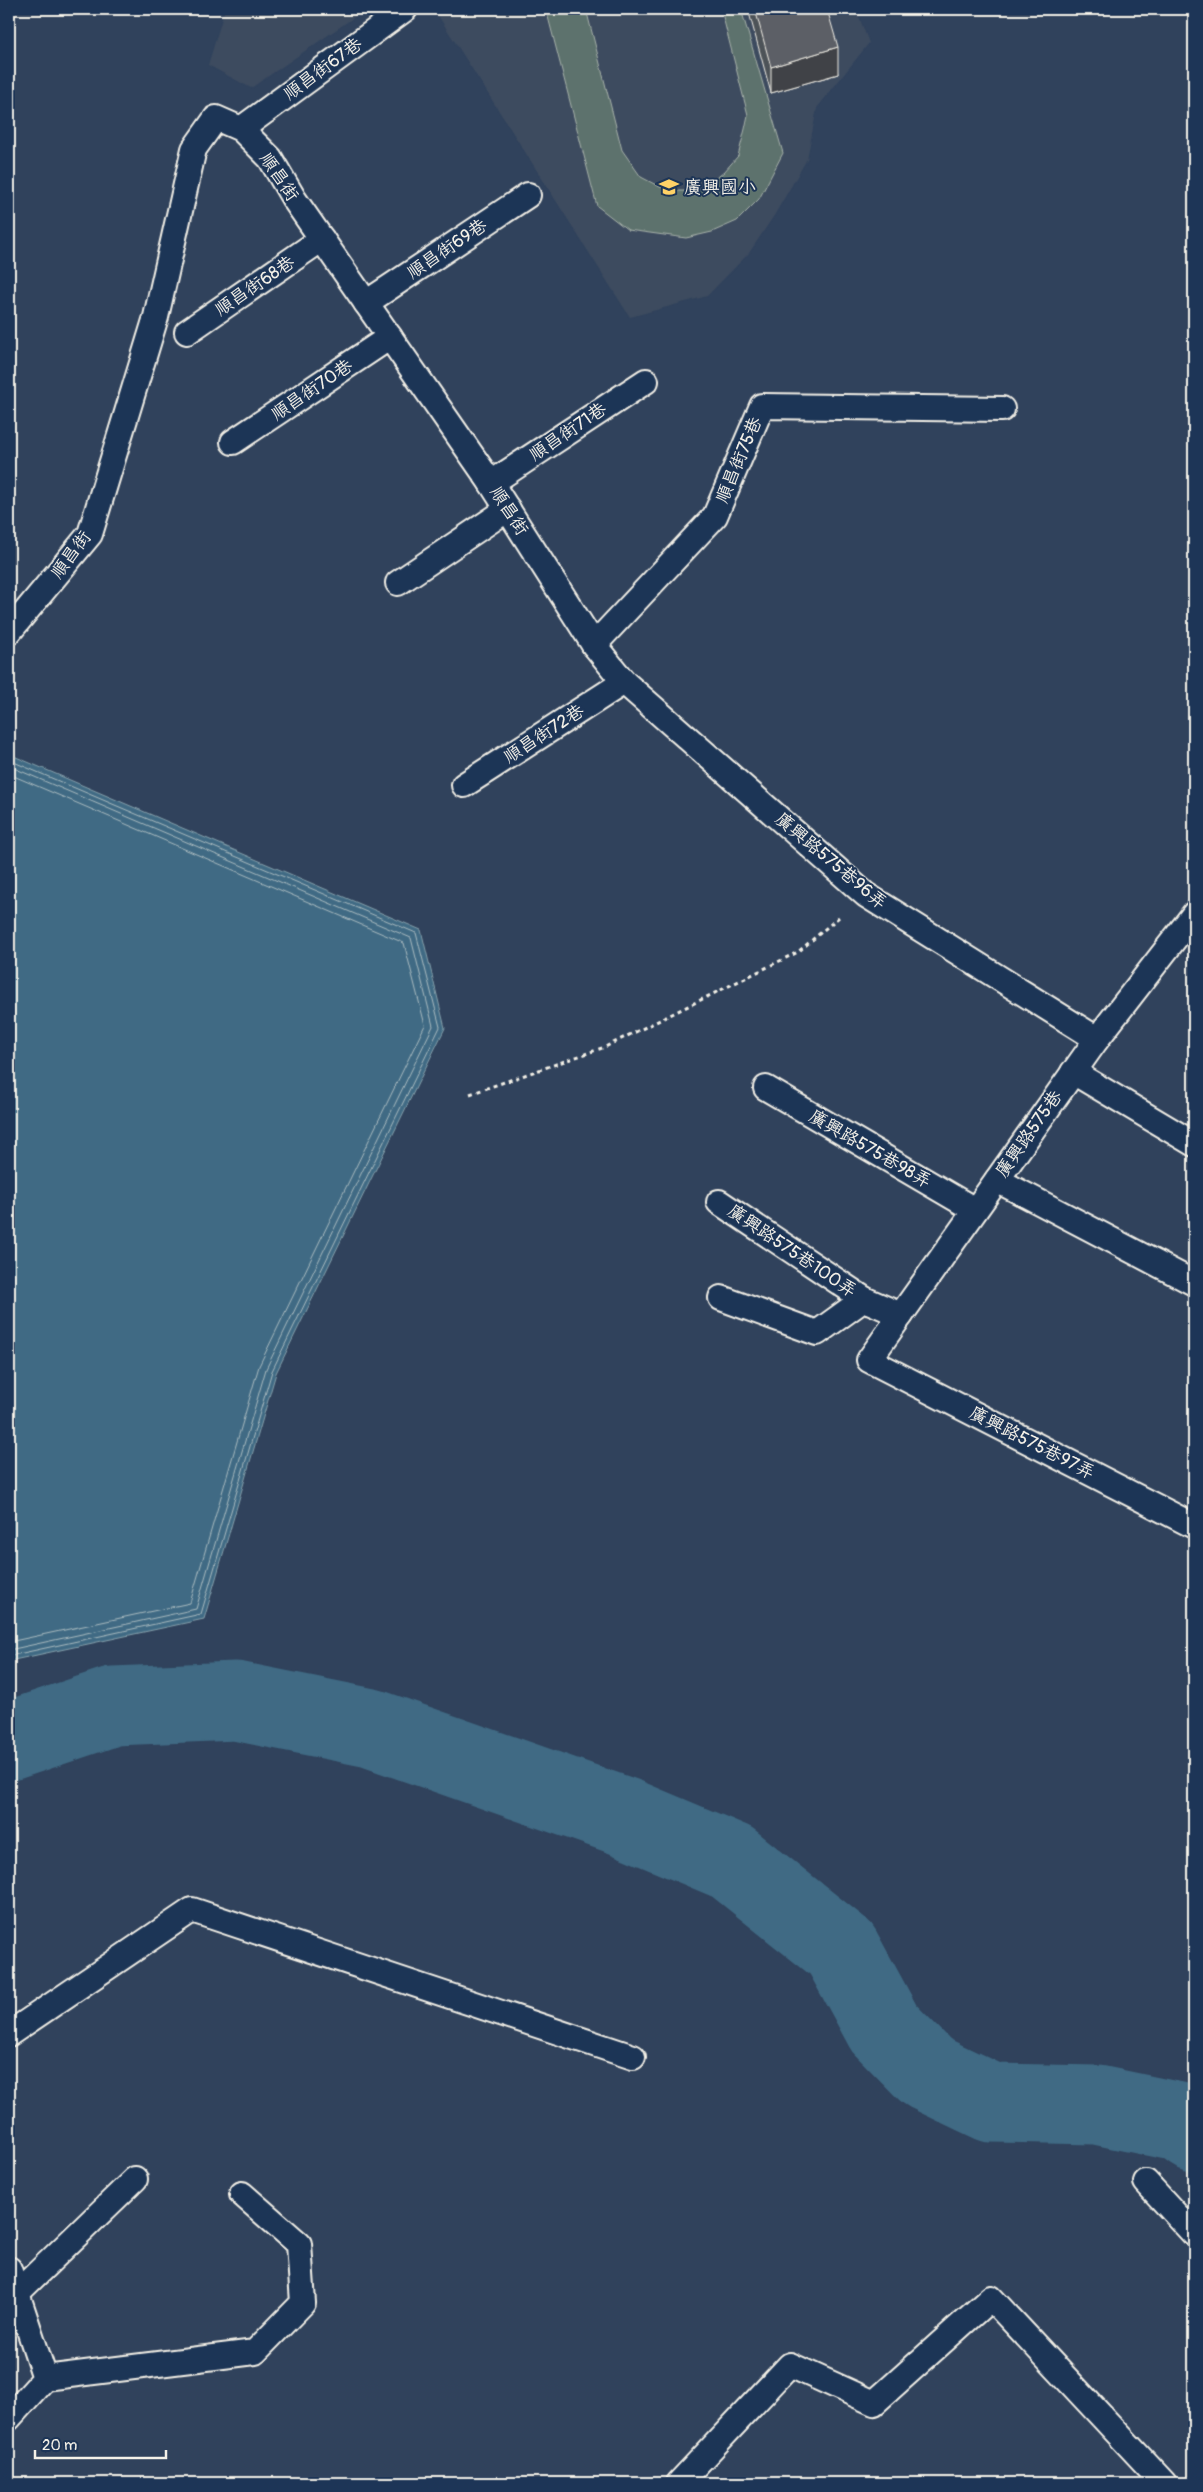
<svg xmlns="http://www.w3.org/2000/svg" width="1203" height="2492" font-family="Pangolin,'LXGW WenKai TC',sans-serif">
	<rect width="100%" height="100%" fill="#30425c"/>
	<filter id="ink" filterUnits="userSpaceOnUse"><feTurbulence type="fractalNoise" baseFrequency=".02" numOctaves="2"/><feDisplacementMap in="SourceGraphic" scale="10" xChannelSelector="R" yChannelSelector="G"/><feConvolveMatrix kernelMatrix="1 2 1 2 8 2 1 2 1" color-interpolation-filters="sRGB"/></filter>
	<g filter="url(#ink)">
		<g fill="#3d4b5f">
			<polygon points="225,9 366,9 251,88 208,65"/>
			<polygon points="434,9 856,9 869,43 817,108 807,159 775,214 749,253 707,296 630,317"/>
		</g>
		<polygon fill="#5d726d" stroke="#a8b2aa" points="546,9 586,9 622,150 641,177 660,187 677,191 694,191 709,184 724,172 738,156 745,129 748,115 721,9 741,9 783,153 759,199 737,221 712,232 686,238 628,230 597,206"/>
		<polygon fill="#3f6b84" stroke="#87a1ac" points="9,754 421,930 445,1028 276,1373 204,1619 9,1661"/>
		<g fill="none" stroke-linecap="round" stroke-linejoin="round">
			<g stroke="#acbbc0" stroke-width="1">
				<polyline points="9,760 416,933 440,1027 272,1371 201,1614 9,1656"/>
				<polyline points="9,766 411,938 433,1026 266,1369 196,1609 9,1650"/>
				<polyline points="9,774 404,943 425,1025 259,1366 190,1603 9,1642"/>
			</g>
			<polyline stroke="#3f6b84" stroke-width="79" points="9,1741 113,1706 236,1701 371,1728 625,1817 732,1862 841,1949 884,2028 927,2072 992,2103 1097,2105 1179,2122 1194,2133"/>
			<defs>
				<g id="service">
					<polyline points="241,129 405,9"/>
					<polyline points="366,303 528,195"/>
					<polyline points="187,332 322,239"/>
					<polyline points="233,442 390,337"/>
					<polyline points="491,483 646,381"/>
					<polyline points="398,583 508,509"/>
					<polyline points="9,632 90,534 156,317 194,149 216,118 241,129 270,158 294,199 491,483 594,645 624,682 866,895 1097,1039"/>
					<polyline points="594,645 715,516 762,406 1002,409"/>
					<polyline points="464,785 624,682"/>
					<polyline points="1194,914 1097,1039 869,1360 1194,1526"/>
					<polyline points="1073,1072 1194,1144"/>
					<polyline points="766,1088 975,1210"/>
					<polyline points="997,1180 1194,1283"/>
					<polyline points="719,1202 864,1299"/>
					<polyline points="721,1298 817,1333 864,1299 901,1315"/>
					<polyline points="9,2034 192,1910 633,2057"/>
					<polyline points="1146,2182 1194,2234"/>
					<polyline points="9,2269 45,2378 9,2418"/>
					<polyline points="17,2293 135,2179"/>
					<polyline points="45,2378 255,2352 303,2303 299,2244 242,2194"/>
					<polyline points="679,2483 790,2365 874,2403 991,2298 1164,2483"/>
				</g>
			</defs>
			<use href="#service" stroke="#f4f1e8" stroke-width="28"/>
			<polyline stroke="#f4f1e8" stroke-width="3" stroke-dasharray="4 4" stroke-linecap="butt" points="470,1094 605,1047 798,952 839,917"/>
			<use href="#service" stroke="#1d3557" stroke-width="24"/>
		</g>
		<polygon fill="#4e5258" stroke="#f4f1e8" points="748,9 827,9 838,74 771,93"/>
		<polygon fill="#404247" stroke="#f4f1e8" points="838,47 838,74 771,93 771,67"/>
		<polygon fill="#5b5f66" stroke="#f4f1e8" points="755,9 827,9 838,47 771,67"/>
	</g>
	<defs>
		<symbol id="school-bare" viewBox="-9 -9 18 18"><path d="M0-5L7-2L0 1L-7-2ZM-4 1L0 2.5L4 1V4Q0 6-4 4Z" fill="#ffd166" stroke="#1d3557" stroke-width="2.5" paint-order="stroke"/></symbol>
	</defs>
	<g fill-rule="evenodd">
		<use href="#school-bare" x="655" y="173" width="28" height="28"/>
	</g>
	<g text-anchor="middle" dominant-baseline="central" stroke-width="4" stroke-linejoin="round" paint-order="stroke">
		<g font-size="18" fill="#f4f1e8" stroke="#1d3557">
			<text transform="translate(323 69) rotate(-36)">順昌街67巷</text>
			<text transform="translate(279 177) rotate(56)">順昌街</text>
			<text transform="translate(447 249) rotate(-34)">順昌街69巷</text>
			<text transform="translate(255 286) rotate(-34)">順昌街68巷</text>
			<text transform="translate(312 390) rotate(-34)">順昌街70巷</text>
			<text transform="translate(568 432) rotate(-34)">順昌街71巷</text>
			<text transform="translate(739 460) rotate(-67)">順昌街75巷</text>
			<text transform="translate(509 511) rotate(57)">順昌街</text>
			<text transform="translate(71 555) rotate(-53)">順昌街</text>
			<text transform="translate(544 734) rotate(-33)">順昌街72巷</text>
			<text transform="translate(831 861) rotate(40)">廣興路575巷96弄</text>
			<text transform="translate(1029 1134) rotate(-55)">廣興路575巷</text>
			<text transform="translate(870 1149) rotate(30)">廣興路575巷98弄</text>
			<text transform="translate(792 1251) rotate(34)">廣興路575巷100弄</text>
			<text transform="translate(1032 1443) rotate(27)">廣興路575巷97弄</text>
		</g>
		<g font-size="18" fill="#f4f1e8" stroke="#1d3557" text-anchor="start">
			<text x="684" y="187">廣興國小</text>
		</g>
	</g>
	<rect width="1203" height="2492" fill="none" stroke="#1d3557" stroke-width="30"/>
	<rect x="15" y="15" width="1173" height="2462" fill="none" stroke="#f4f1e8" stroke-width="2" filter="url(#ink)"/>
	<path d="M35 2450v8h131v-8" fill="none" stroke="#f4f1e8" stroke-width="2.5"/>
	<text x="42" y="2450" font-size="15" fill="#f4f1e8" stroke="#1d3557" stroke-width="4" paint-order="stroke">20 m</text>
</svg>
